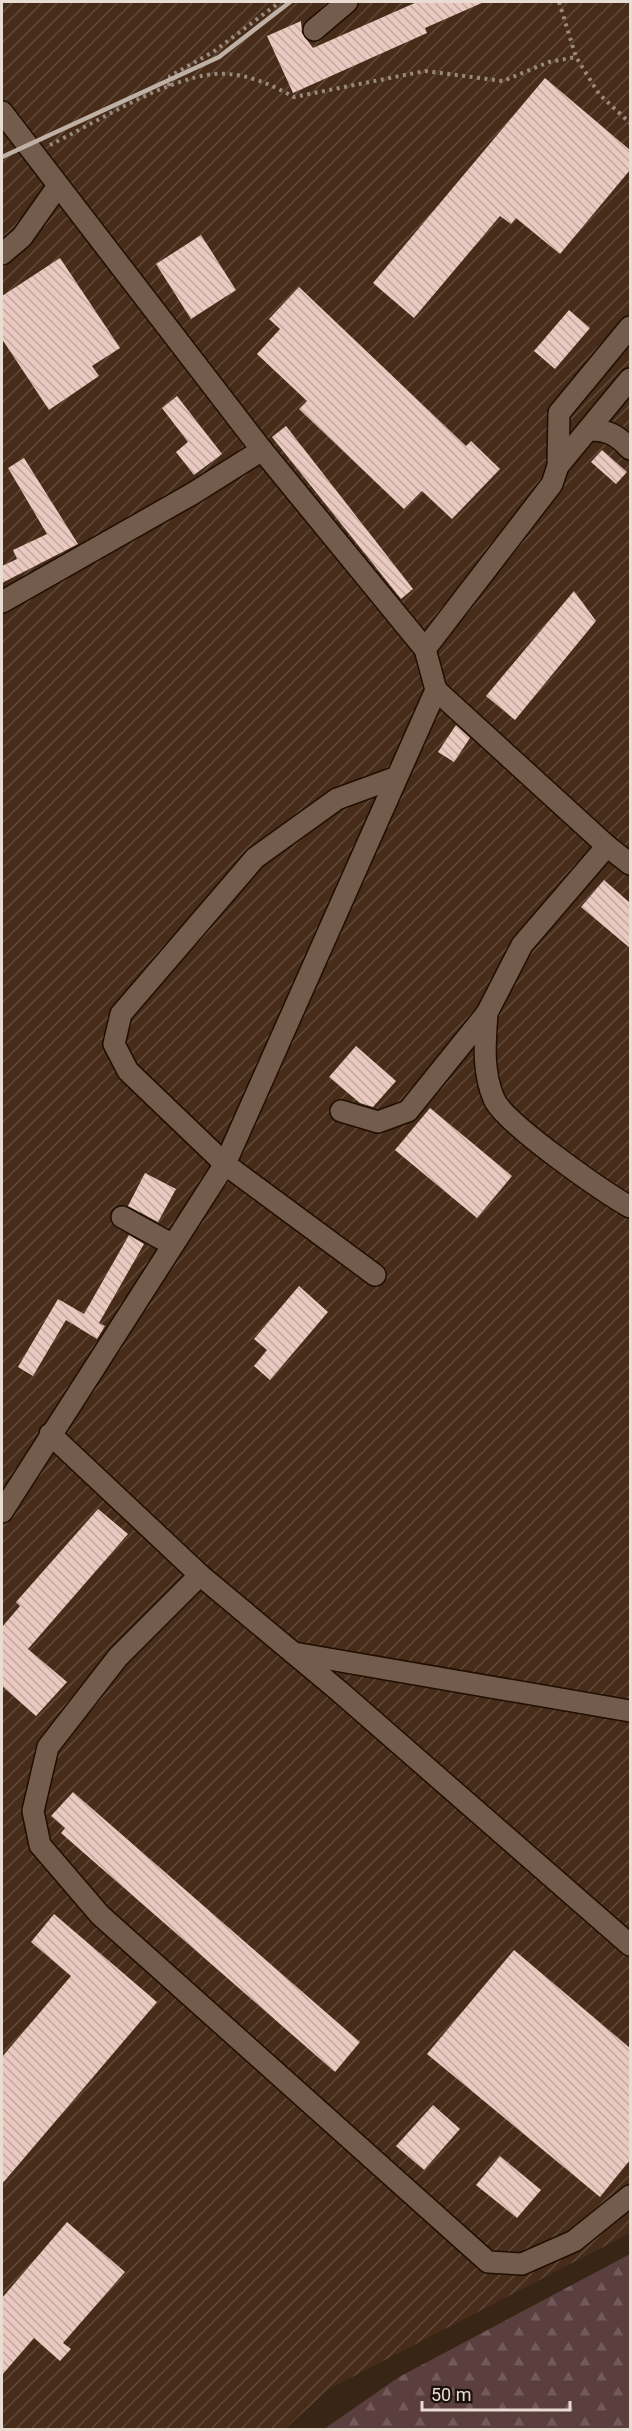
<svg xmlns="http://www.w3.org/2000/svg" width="632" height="2431" font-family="Roboto,sans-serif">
	<defs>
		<pattern id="industrial-furrows" width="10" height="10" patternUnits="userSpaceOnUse" patternTransform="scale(1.5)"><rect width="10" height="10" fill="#462c19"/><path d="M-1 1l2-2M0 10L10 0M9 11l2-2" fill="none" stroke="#614a3a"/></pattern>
		<pattern id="forest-firs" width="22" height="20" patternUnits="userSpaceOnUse" patternTransform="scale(1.5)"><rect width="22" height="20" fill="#5b3e3e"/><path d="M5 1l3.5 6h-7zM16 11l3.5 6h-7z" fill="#735959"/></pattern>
		<pattern id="building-back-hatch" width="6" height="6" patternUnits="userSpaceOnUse" patternTransform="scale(1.5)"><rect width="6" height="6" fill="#eacac0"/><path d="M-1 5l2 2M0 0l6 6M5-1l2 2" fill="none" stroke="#c1a8a0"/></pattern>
	</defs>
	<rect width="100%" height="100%" fill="#392516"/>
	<polygon fill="url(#industrial-furrows)" points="2,2 630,2 630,2233 329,2389 285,2429 2,2430"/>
	<polygon fill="url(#forest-firs)" points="630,2254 630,2429 324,2429 399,2377"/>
	<g fill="url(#building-back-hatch)">
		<polygon points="417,2 484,2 425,28 427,33 293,93 267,36 301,21 302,33 313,48"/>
		<polygon points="545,78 630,150 630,170 560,254 516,218 511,224 500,216 414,318 373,283"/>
		<polygon points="201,235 236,290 191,319 156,264"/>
		<polygon points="60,258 120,348 92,366 99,376 49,410 2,339 2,296"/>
		<polygon points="299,287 466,446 471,441 500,469 452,519 422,491 404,509 299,409 307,401 257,354 280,329 269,319"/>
		<polygon points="569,310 590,328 555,369 534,351"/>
		<polygon points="177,396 222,454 194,475 176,452 188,442 162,408"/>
		<polygon points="286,426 413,589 401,599 272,437"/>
		<polygon points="602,450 627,472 616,484 591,462"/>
		<polygon points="24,458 78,544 2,583 2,566 17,559 13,550 47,534 8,468"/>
		<polygon points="574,591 596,621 515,720 486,696"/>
		<polygon points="456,725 470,738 454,762 438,752"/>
		<polygon points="604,880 630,903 630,948 581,907"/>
		<polygon points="356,1046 396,1081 373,1107 360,1103 329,1077"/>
		<polygon points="430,1108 512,1176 477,1218 395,1150"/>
		<polygon points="145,1173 176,1189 158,1222 128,1206"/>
		<polygon points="129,1235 144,1244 99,1323 105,1326 97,1339 66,1320 33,1376 18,1367 58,1299 84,1314"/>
		<polygon points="299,1286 328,1312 270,1380 254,1366 267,1350 254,1339"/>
		<polygon points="98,1509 128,1534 28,1649 67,1682 36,1716 2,1686 2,1627 20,1606 16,1602"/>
		<polygon points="73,1792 360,2042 335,2072 61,1833 65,1828 51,1816"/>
		<polygon points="54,1914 157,2002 2,2184 2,2057 71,1976 31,1942"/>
		<polygon points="514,1950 630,2048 630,2160 600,2197 427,2054"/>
		<polygon points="433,2105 460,2129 424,2170 396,2146"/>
		<polygon points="500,2156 541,2190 517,2218 476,2185"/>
		<polygon points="67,2222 125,2272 63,2343 71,2349 60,2361 34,2338 2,2375 2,2298"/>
	</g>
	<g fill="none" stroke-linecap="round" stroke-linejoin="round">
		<defs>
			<g id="minor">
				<polyline points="314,30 347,2"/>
				<polyline points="2,112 262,450 425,649 436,690 225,1164 2,1512"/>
				<polyline points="2,254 22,237 58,186"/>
				<path d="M590,430C609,430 618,436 630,449"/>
				<polyline points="558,466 630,379"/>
				<polyline points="2,602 192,494 262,450"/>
				<polyline points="425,649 552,484 558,466 559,413 630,327"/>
				<polyline points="436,690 607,846 630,864"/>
				<path d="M487,1013C485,1042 482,1071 494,1099C505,1124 604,1192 630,1207"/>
				<polyline points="341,1111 378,1122 408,1111 487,1013 522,945 607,846"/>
				<polyline points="122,1217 173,1245"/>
				<polyline points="375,1275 225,1164 128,1071 114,1044 121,1014 255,858 337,799 397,777"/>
				<polyline points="50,1434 200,1575 339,1691 630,1945"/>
				<polyline points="200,1575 118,1657 48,1747 33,1811 40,1845 100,1915 488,2262 522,2264 574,2241 630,2196"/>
				<polyline points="294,1653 630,1711"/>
			</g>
		</defs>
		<use href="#minor" stroke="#1f0e02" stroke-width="24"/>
		<g stroke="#99897d" stroke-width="4" stroke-dasharray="3 4.5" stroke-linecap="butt">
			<polyline points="559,2 576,57 599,94 630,123"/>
			<polyline points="169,86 170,76 213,52 280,2"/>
			<path d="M50,145C95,123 166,78 215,74C244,72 270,84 294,97L425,71L503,81L549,62L576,57"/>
		</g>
		<use href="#minor" stroke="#735c4c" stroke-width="21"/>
		<polyline stroke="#bfb0a6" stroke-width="4.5" points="2,157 219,57 290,2"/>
	</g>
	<rect width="632" height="2431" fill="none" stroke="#e9dcd3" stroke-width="6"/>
	<path d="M422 2401v9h148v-9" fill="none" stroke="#e9dcd3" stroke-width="3"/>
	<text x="431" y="2401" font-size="18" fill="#e9dcd3" stroke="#19110a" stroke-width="4.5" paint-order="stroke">50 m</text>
</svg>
